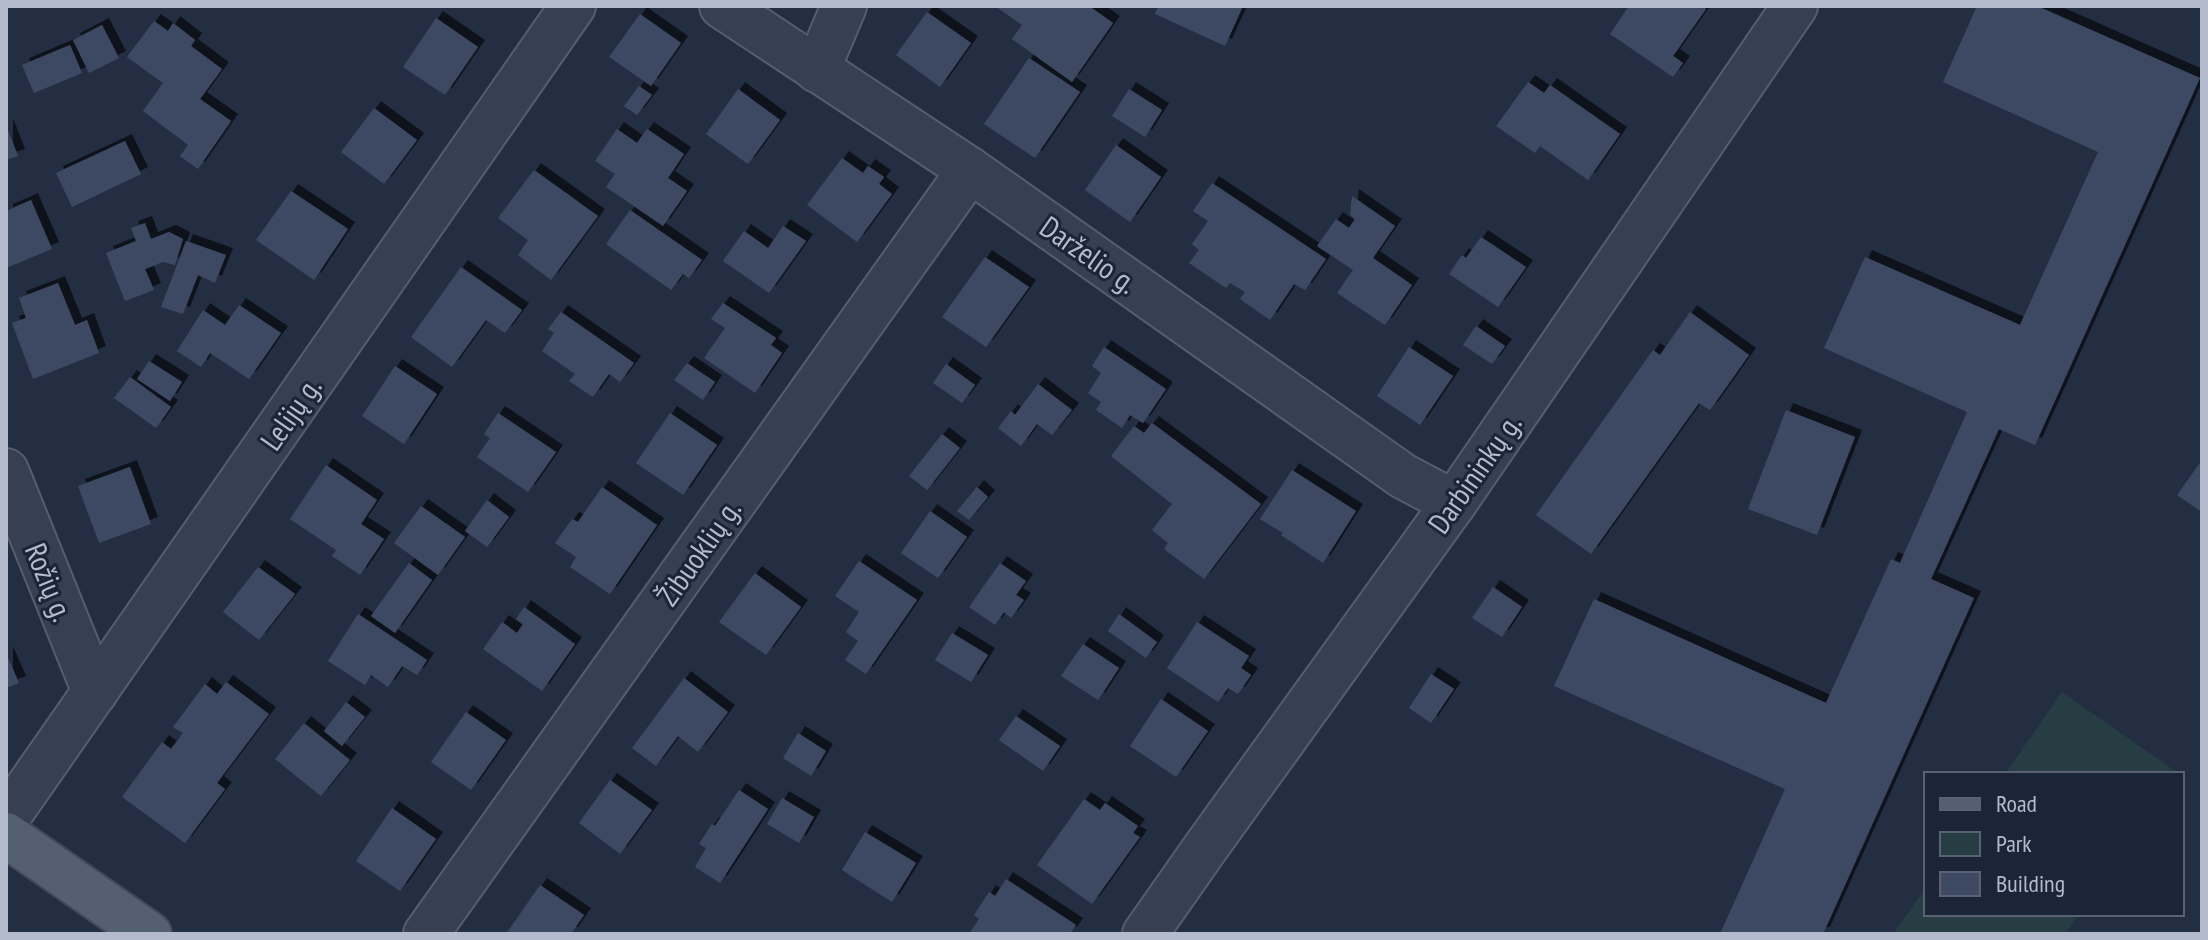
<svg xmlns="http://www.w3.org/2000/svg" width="2208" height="940" font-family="'PT Sans Narrow',sans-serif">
	<defs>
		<filter id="shadow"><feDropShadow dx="7" dy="-7" stdDeviation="0" flood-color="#0009"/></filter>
	</defs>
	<rect width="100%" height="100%" fill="#232e42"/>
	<g fill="#253d43">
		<polygon points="2062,692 2178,773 2177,774 2005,774"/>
		<polygon points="1926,887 1926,914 2079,914 2065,934 1893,934"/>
	</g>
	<g fill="#3e4a63" filter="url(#shadow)">
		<polygon points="995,6 1089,6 1113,23 1072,82 1012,39 1022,25"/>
		<polygon points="1158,6 1243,6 1225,46 1155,14"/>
		<polygon points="1629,6 1648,8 1649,6 1702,6 1706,9 1673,56 1683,63 1673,77 1610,34"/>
		<polygon points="1977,6 2037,6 2200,78 2035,445 1999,429 1931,579 1974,598 1823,934 1720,934 1785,789 1554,686 1594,599 1826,703 1891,559 1900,563 1967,412 1824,348 1865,257 2020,325 2098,152 1943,82"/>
		<polygon points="927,12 971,43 940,87 896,55"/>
		<polygon points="640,14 681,43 651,86 609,57"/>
		<polygon points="436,18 478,47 445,95 403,67"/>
		<polygon points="154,21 168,31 173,23 195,40 191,46 222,69 200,99 231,121 198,169 180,156 188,145 143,111 163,83 127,57"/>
		<polygon points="102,25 119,58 89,73 73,40"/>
		<polygon points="70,45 82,73 34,93 22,65"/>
		<polygon points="1029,58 1080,92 1035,158 984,124"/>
		<polygon points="1528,82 1544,93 1550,85 1620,134 1588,180 1540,146 1535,153 1496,126"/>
		<polygon points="639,86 652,95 637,115 624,106"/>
		<polygon points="738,89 780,120 748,164 706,134"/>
		<polygon points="1129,89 1162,110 1145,137 1112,116"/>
		<polygon points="374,108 417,140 384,184 341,152"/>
		<polygon points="6,125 18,156 6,160"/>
		<polygon points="617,129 637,143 647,129 684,154 668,178 687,191 663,226 606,187 615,174 595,161"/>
		<polygon points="125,141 141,174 72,207 56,173"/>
		<polygon points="1116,145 1161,177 1130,222 1085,190"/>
		<polygon points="842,158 863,173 868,166 884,177 879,184 892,194 857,242 807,205"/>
		<polygon points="534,170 598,216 551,280 518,255 528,240 498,218"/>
		<polygon points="1212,183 1326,259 1305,290 1294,284 1270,320 1240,299 1245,292 1230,283 1226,288 1189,263 1199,250 1192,244 1208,221 1193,211"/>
		<polygon points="291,191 348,229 314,280 256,240"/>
		<polygon points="1352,196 1395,226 1373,258 1412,285 1385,325 1337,293 1353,270 1317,246 1336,219 1349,228 1355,219 1350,215"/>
		<polygon points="31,200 52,249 6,268 6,211"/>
		<polygon points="630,210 702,260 689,278 683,274 671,290 606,244"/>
		<polygon points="145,223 151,239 169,232 183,239 175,265 163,262 145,269 154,290 125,301 106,253 136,241 131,228"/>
		<polygon points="783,226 806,241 769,293 723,261 744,231 768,248"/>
		<polygon points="1481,237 1526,267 1498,307 1449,274 1462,255 1466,258"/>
		<polygon points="186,241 226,255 215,283 198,275 183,314 161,307"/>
		<polygon points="985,257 1029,287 986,347 942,317"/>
		<polygon points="461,267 522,310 505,333 486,320 452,367 411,337"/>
		<polygon points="58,283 75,325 87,320 99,353 33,379 12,323 26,318 19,298"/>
		<polygon points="723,303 776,338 771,345 782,353 755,393 704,358 725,328 711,319"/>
		<polygon points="239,305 281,333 249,379 210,353 201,367 177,351 203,310 225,325"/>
		<polygon points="561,312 634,363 620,382 609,374 593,397 569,381 575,374 542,351 554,333 548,329"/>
		<polygon points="1690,312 1749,355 1710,410 1699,403 1591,554 1536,515 1653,350 1660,355"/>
		<polygon points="1476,326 1505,346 1492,364 1463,345"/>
		<polygon points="1104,347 1166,389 1143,423 1130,415 1122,428 1096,410 1101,402 1088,393 1101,373 1092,366"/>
		<polygon points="1409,347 1453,376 1420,425 1377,396"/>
		<polygon points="149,361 182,382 170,401 137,379"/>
		<polygon points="687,363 715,382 703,400 674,380"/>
		<polygon points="946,364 975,385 962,403 933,383"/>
		<polygon points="395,366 437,394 404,444 362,416"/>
		<polygon points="130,377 171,407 156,428 114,398"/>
		<polygon points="1038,384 1072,410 1052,435 1037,424 1021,446 998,428 1011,411 1015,415"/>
		<polygon points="1786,410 1855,437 1817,535 1748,509"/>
		<polygon points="498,413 556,452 528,492 477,457 490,438 484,434"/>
		<polygon points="670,413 717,445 683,495 636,463"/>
		<polygon points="1152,423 1261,504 1204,579 1164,549 1168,543 1152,530 1172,504 1111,456 1134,426 1144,433"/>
		<polygon points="942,434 960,448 927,490 909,476"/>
		<polygon points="2202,460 2202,512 2177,495"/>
		<polygon points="326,465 377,500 361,524 384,539 360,575 332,556 336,550 290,519"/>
		<polygon points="130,467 151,524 99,543 78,486"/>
		<polygon points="1292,470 1356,511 1323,563 1281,535 1283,533 1260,519"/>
		<polygon points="602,487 657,525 610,594 570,567 576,557 555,543 572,519 578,522"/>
		<polygon points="977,487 988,497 969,520 957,511"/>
		<polygon points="487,500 509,517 487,547 465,531"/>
		<polygon points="421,506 465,537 438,575 394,543"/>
		<polygon points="930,511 967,537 938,578 901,553"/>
		<polygon points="859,561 917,600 866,674 845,660 858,641 846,632 859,612 835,596"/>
		<polygon points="409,563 432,580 395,633 371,616"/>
		<polygon points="1000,563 1026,581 1016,595 1024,600 1011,618 1004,612 995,625 969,607"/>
		<polygon points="258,567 295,594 259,640 223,612"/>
		<polygon points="755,573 801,607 766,655 719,622"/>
		<polygon points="1493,587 1522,607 1502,637 1472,618"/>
		<polygon points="524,607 575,644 542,691 483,649 502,622 517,633 523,624 516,619"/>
		<polygon points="358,614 427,660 417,675 402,666 388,687 371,675 365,685 328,661"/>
		<polygon points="1119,614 1157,642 1146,658 1108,631"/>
		<polygon points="1197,622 1249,656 1241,668 1251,675 1238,694 1228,688 1218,702 1167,668"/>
		<polygon points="952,633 988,655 971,682 935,660"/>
		<polygon points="1083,644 1119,668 1098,700 1061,676"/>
		<polygon points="6,653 19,683 6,688"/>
		<polygon points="1431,674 1454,689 1431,723 1409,708"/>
		<polygon points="684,678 728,712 698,752 678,736 656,766 632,748"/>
		<polygon points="226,682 269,714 217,783 225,789 185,843 122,797 162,742 171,749 183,733 173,727 205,684 217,694"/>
		<polygon points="1161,699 1208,731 1176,777 1130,746"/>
		<polygon points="346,702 365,717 342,746 324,731"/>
		<polygon points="466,712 506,740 471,790 431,762"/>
		<polygon points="1016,716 1060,746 1043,771 999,740"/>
		<polygon points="304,723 350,760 321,796 275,759"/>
		<polygon points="798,733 826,751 811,776 783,758"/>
		<polygon points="610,780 652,810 620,854 579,823"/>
		<polygon points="739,790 768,809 720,883 695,867 706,848 699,844 712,824 715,826"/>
		<polygon points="782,798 814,817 799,843 767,824"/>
		<polygon points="1084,799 1100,810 1105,803 1138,826 1133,833 1140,837 1092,904 1037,865"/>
		<polygon points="392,808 436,839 400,891 356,861"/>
		<polygon points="865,832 916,863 892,902 842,870"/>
		<polygon points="1006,879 1076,925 1070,934 969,934 979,919 974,915 989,892 995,896"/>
		<polygon points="540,885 584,915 571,934 506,934"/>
	</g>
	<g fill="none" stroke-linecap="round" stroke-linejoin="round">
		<defs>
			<g id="minor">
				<polyline points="722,6 970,170 1403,476 1454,503"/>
				<polyline points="817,70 844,6"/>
				<polyline points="6,471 95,692"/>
				<polyline points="6,819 573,6"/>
				<polyline points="426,934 970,170"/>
				<polyline points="1145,934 1206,847 1454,503 1795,6"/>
			</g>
			<polyline id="major" points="6,835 149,934"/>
		</defs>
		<use href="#minor" stroke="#555e6f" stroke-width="48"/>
		<use href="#major" stroke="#41495b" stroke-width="48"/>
		<use href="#minor" stroke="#374052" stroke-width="44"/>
		<use href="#major" stroke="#555f72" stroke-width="44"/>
	</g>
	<g text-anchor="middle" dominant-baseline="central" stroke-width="6" stroke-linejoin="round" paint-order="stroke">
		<g font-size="30" fill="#b4bbcc" stroke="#1c2537">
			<text transform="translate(1089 254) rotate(35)">Darželio g.</text>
			<text transform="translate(290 413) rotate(-55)">Lelijų g.</text>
			<text transform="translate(1474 473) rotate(-55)">Darbininkų g.</text>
			<text transform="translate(698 552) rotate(-55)">Žibuoklių g.</text>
			<text transform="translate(50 582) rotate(68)">Rožių g.</text>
		</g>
	</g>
	<rect width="2208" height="940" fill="none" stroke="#b4bbcc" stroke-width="16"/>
	<rect x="1924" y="772" width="260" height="144" fill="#1c2537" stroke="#596173" stroke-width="2"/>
	<rect x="1940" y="798" width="40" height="12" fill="#555f72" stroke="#596173" stroke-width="2"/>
	<text x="1996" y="812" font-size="24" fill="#b4bbcc">Road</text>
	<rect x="1940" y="832" width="40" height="24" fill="#253d43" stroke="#596173" stroke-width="2"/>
	<text x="1996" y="852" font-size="24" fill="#b4bbcc">Park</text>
	<rect x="1940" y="872" width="40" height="24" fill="#3e4a63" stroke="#596173" stroke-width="2"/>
	<text x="1996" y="892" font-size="24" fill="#b4bbcc">Building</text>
</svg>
